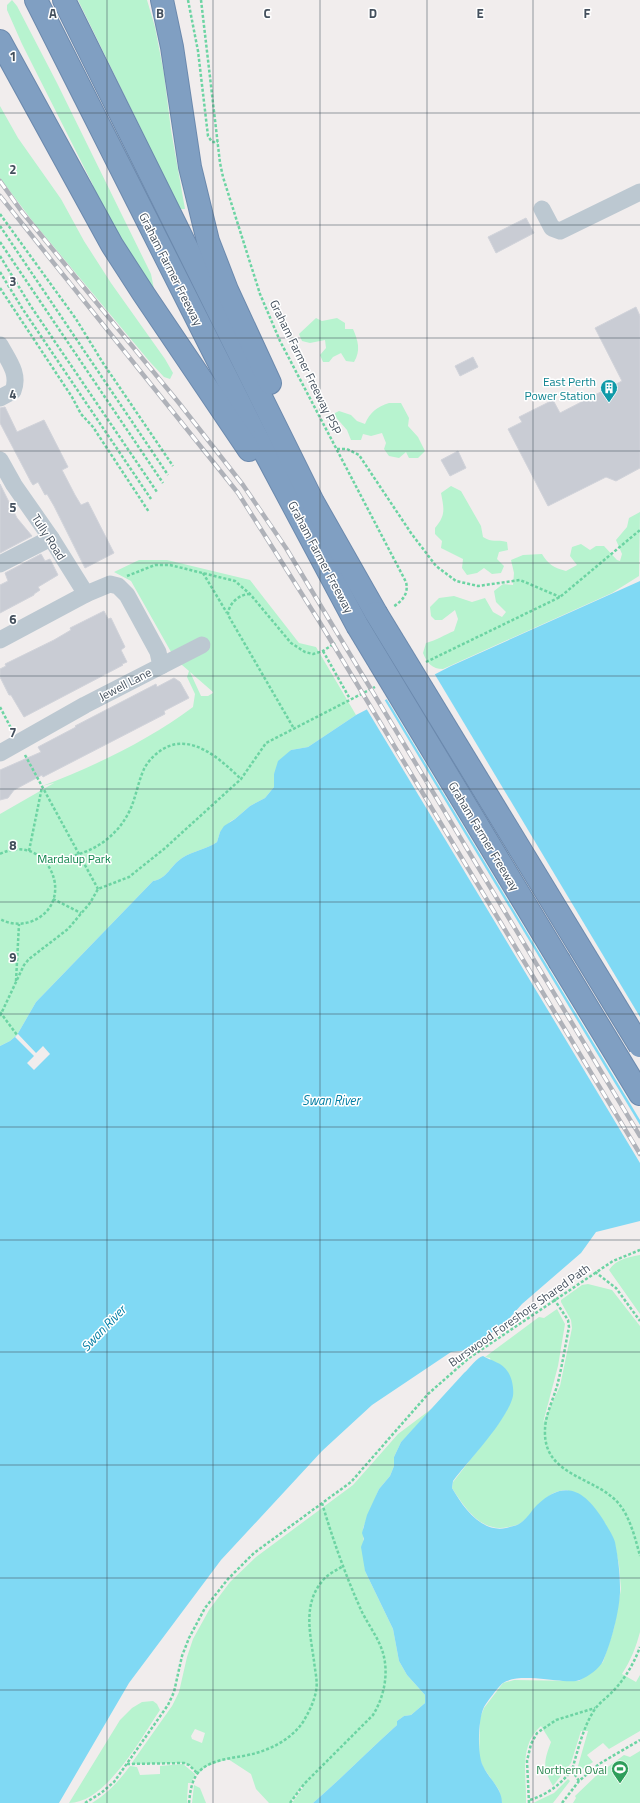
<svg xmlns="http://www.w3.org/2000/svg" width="640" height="1803" font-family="'Titillium Web',sans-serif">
	<rect width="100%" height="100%" fill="#f1eded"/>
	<g fill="#b7f3cf" fill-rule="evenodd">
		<polygon points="12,0 17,6 57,83 151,274 154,289 149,287 93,196 93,185 22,44 7,10 7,5"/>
		<polygon points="78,0 147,0 155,27 164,74 171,130 185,209 180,209"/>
		<polygon points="0,106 18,138 61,199 84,241 111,283 165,359 173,373 170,379 164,377 150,362 34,223 0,178"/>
		<path d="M316,318L322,321L337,318L345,323V329H353C358,341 361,350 354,362L346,361L341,353L333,357L329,362H323L320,355L326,348L325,340L310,343L302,341L299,334Z"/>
		<path d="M389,403H401L409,418L408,426L418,437L425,451L418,458H409L406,452L399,458L389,456L384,449L386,443L382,433L371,436L363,434L361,440H351L347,430L333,414L339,411L351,415L357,421L365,424C370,412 377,407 389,403Z"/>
		<path d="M451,486L461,491L481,526L483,537C492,543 497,539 507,542L508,550L499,552L497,559L504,566L501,573L492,574L484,568L477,573L467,575L462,568L463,559L441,548L442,541L435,534V528C446,515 444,509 441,493Z"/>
		<path d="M640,512L639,576L612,593L443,669C432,669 427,663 423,653L426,643C437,640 444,635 454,631L458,619L455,610L442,620H435L431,616L430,607L439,598L454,596L472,602L485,598L493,612L502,617L506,612L496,602L494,591L503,584L513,585L514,573L511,560L523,555L542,554C548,564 554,568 566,571L577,565L570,556L572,547L581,544L590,550L596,546H604L617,560L620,561L622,554L616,540L627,527L629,518Z"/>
		<path d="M139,560H167L250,580L299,643L316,647L356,715L308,747L291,750L274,774V787L265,798L250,806L235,819L231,821L220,832L217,842C207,849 193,851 182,858C171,865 167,879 153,881L36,1002L17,1035L10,1041L0,1046V814L54,783L42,786C91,768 151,739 193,707L195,694L187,677L189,671L175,659L131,581L114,572ZM190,672L213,692V693L208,696H201Z"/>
		<path d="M640,1255V1314L609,1270C616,1259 629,1257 640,1255Z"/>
		<path d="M588,1284L612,1290L640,1326V1632C636,1647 631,1660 622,1674L636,1682L640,1675V1731L609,1749L603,1743L587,1755L593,1762L581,1770L578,1766L588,1731H581L571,1763L553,1786C542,1768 544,1761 551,1742L541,1726C518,1746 527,1776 526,1803H502L499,1790L483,1767L479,1757L480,1718L484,1708L503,1683L514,1680L579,1681L603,1662L614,1628L621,1589L619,1565L614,1541L603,1520L567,1490C546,1490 537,1510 522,1522C518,1525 514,1526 508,1527C481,1533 465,1508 452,1488L453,1482L498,1424L507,1410L490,1358L485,1357L539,1317L544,1318L557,1309L565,1324L558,1366L543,1423L560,1386L572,1328L571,1320L561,1302V1300L582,1285Z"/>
		<path d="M434,1407L401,1442L394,1457V1466L390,1476L379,1489L363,1528L365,1571L393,1629L399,1661L407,1675L425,1695V1703L411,1715L404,1716L397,1721V1725C368,1751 342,1778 313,1803H292L303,1788V1784L290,1803H269L256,1789L251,1774L228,1759L205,1767L198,1774L189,1765L183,1763L131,1764L172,1706L179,1692L187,1657L193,1639L209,1610L230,1582L256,1557L353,1485L398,1434ZM195,1729L205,1733L202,1743L192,1739L191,1736Z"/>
		<path d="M153,1701L157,1704L160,1710C141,1738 106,1803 69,1803L120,1720L132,1708L142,1702Z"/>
		<polygon points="640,1751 640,1803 573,1803 576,1798 575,1796 597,1775 624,1755 630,1757"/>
		<path d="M183,1764L195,1774L191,1783H188L187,1803H92C108,1793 119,1781 130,1766L137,1767L140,1775L160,1774V1766Z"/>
		<polygon points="568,1779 570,1781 553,1803 533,1803 554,1793"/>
		<polygon points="194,1785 200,1788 206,1803 192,1803"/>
	</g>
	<g fill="#80d9f4">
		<path d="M640,581V1221L596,1232L581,1253L522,1304L506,1322L468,1350L451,1352L372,1405L322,1451L221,1560L129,1683L59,1803H0V1046L10,1041L17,1035L36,1002L153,881C167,879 171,865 182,858C193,851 207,849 217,842L220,832L224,826L235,819L250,806L265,798L274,787V774L278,761L291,750L308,747L356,715L451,666Z"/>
		<path d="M483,1356C491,1361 502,1362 508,1372C512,1378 514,1388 513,1396C507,1421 469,1460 453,1481L452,1488C463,1507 481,1533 506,1528C512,1526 518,1526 523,1521C528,1517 532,1510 537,1505C566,1478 585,1491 604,1521C607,1527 613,1535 615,1542C618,1557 620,1573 620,1587C621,1606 611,1644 603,1661C599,1669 589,1676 580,1680C575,1682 568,1681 563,1681C547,1680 516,1674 503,1683C498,1687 487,1702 484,1707C478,1719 477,1755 483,1766C489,1779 502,1788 502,1803H313C342,1778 368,1751 397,1725V1721L404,1716L411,1715L425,1703V1695L407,1675L399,1661L393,1629L365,1571L361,1547L364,1539L362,1533L367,1515L379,1489L390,1476L394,1466V1457L401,1442L464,1373C471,1367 476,1358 483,1356Z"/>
	</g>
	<g fill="#f1eded">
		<polygon points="434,673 640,1017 640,1120 386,698"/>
		<polygon points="384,699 640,1125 640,1163 366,708"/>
		<polygon points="18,1034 36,1053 43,1046 50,1054 34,1070 27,1063 34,1056 15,1037"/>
	</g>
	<g fill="#c9ccd4" stroke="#d1d3da">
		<polygon points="526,218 534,233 496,253 488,237"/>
		<polygon points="636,307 640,316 640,468 616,481 606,477 548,506 508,429 522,422 519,417 553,400 560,413 622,381 595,328"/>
		<polygon points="473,357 478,367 460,376 455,366"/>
		<polygon points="5,407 17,432 44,420 68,467 62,470 75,495 81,505 88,502 114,553 85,568 54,506 47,494 45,495 38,482 33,485 31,482 0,423 0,408"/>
		<polygon points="458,451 466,468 450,476 441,460"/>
		<polygon points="0,484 17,518 32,536 0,553"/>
		<polygon points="41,554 45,561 50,559 58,575 38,587 40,590 34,594 34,595 0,613 0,585 8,581 5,573"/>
		<polygon points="104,611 108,619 111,618 125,647 121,650 127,662 122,664 123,665 24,717 11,695 9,695 0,677 0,669 6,666 5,664 54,640 71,630 70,628"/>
		<polygon points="174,678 180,682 189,698 164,711 165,714 43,777 42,775 14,790 8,798 0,800 0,770 41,752 38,747 76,727 75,726 156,684 157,687"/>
	</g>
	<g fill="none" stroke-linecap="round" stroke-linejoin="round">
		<defs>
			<g id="highway">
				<polyline points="36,0 254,432 357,625"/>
				<polyline points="64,0 313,502 376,613"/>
				<polyline points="162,0 172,47 190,167 208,241 227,290 270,383"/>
				<polyline points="0,41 112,245 143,293 249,450"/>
				<polyline points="560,962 640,1094"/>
			</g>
		</defs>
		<use href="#highway" stroke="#6b89ad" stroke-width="24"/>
		<g stroke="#6cd4a3" stroke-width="2.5" stroke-dasharray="3 2" stroke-linecap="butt">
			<polyline points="188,0 198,51 208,136 212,142 218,142"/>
			<path d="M201,0L220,163L223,177L260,294L280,341L406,582C409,594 402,601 393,607"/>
			<polyline points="0,214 76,319 103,363 173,466"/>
			<polyline points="0,226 168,475"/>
			<polyline points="0,242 163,483"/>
			<polyline points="0,256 30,305 157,492"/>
			<polyline points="0,272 22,308 151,499"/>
			<polyline points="0,288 72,397 81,414 93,427 149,512"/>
			<polyline points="337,449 347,449 359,455 411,533 436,566 456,581 478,586 520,580 560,597"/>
			<polyline points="203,573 227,613"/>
			<polyline points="127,576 155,565 170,565 235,581 250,594 291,643 305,652 313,654 323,651 335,643"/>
			<path d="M250,594C239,594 228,604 228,615L293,727"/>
			<polyline points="323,651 350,699"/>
			<polyline points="426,662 560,597 640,530"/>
			<polyline points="0,707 12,730"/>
			<polyline points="25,755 98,889"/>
			<polyline points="29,851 42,787"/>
			<path d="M0,854C48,830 80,904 30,922C20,925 9,924 0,919"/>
			<path d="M40,856C77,863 114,844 130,810C136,797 138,782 144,769C148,761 155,754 163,749C192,732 221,760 241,779"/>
			<polyline points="53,899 81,913"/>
			<polyline points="16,981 19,924"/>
			<polyline points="0,1012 17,1035"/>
			<polyline points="0,1016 24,965 29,959 68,929 90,903 98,889 129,877 164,849 241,779 266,743 375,687"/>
			<polyline points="595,1272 616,1288 640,1321"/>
			<path d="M554,1299L568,1320L569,1327C565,1347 562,1367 557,1386C553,1400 545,1416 545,1430C543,1479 601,1476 622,1508C631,1521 636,1541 640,1556"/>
			<polyline points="127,1764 184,1763 189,1765 198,1774"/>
			<path d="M579,1781L572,1770C578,1750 583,1727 595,1709C600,1702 609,1696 615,1689C626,1677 634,1663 640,1647"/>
			<path d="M530,1800C548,1794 560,1785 572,1770"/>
			<polyline points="85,1803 101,1793 114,1782 168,1705 174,1692 182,1656 189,1638 205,1608 228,1579 254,1553 351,1482 428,1394 469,1358 613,1261 640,1250"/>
			<path d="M189,1803C190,1793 191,1783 197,1774C210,1757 237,1759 256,1753C274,1748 292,1738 303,1722C309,1712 314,1702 316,1691C318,1682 315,1671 314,1661C310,1632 302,1602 325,1578C330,1573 337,1570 343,1566"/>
			<path d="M290,1803L304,1784L373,1715C384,1697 389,1674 383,1653C379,1639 369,1626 362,1612C346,1577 333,1540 322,1503"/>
			<polyline points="529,1803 527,1761 531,1744 537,1733 556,1720 595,1708"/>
			<polyline points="562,1803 579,1781 599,1764 640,1740"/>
		</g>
		<g stroke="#bcc8d1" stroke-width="17">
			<polyline points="542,209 552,228 560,231 640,192"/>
			<path d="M0,345C8,360 20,374 13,391L0,398"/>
			<polyline points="0,460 14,485 51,538 86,594"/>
			<polyline points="0,564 51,538"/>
			<polyline points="0,640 86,594 110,584 118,586 127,595 158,652 161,666 85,705 0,753"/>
			<polyline points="161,666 202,645"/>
		</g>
		<use href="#highway" stroke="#809fc2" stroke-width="22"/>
		<defs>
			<g id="rail">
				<polyline points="0,181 22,212 179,403 243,485 286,548 640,1136"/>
				<polyline points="0,196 238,493 319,621 640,1154"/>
			</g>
		</defs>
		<use href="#rail" stroke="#afb2b9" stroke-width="4.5"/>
		<use href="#rail" stroke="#fff" stroke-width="3" stroke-dasharray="9" stroke-linecap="butt"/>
		<defs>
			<g id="highway-bridge">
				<polyline points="376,613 640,1046"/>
				<polyline points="357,625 560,962"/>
			</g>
		</defs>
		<use href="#highway-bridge" stroke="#6b89ad" stroke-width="24" stroke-linecap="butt"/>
		<use href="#highway-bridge" stroke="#809fc2" stroke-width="22"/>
	</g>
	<path fill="none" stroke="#44505d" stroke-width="1" stroke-opacity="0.55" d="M107,0V1803M213,0V1803M320,0V1803M427,0V1803M533,0V1803M0,113H640M0,225H640M0,338H640M0,451H640M0,563H640M0,676H640M0,789H640M0,902H640M0,1014H640M0,1127H640M0,1240H640M0,1352H640M0,1465H640M0,1578H640M0,1690H640"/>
	<defs>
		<symbol id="building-pin" viewBox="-11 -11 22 30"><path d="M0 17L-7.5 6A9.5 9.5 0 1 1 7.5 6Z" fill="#0f9aa8" stroke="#fff"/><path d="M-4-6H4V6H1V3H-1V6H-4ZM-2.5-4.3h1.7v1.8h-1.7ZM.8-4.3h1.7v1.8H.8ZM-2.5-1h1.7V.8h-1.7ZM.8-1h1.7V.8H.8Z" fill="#fff"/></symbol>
		<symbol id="stadium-pin" viewBox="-11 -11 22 30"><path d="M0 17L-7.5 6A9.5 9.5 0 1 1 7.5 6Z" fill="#2e9e5b" stroke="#fff"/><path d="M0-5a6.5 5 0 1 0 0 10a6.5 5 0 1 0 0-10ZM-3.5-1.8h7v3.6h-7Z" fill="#fff"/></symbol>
	</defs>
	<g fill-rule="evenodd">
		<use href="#building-pin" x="599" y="378" width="20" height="27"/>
		<use href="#stadium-pin" x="610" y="1759" width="20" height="27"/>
	</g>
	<g text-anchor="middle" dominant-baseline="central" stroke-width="3" stroke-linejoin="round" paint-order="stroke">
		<g font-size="12" fill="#44505d" stroke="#fff">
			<text transform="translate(171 269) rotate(63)">Graham Farmer Freeway</text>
			<text transform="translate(306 367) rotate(64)">Graham Farmer Freeway PSP</text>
			<text transform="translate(49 537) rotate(57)">Tully Road</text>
			<text transform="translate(321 557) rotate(62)">Graham Farmer Freeway</text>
			<text transform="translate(125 684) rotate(-27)">Jewell Lane</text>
			<text transform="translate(484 836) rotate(59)">Graham Farmer Freeway</text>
			<text transform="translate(519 1315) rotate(-35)">Burswood Foreshore Shared Path</text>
		</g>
		<g font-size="12" fill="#0d838f" stroke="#fff" text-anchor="end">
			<text x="596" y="381">East Perth<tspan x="596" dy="14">Power Station</tspan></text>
		</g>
		<g font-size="12" fill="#0e854c" stroke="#fff">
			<text x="74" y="858">Mardalup Park</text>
		</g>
		<g font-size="12" fill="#27864d" stroke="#fff" text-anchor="end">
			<text x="607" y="1769">Northern Oval</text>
		</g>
		<g font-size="13" font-style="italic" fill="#027ea4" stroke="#fff">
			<text x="331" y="1100">Swan River</text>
			<text transform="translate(103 1328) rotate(-46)">Swan River</text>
		</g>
	</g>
	<g font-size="13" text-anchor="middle" font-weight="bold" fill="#44505d" stroke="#fff" stroke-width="3" stroke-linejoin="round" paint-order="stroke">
		<text x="53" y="18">A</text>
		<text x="160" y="18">B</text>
		<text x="267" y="18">C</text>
		<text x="373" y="18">D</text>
		<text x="480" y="18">E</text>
		<text x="587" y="18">F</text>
		<text x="13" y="61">1</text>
		<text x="13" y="174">2</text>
		<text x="13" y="286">3</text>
		<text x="13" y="399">4</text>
		<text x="13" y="512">5</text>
		<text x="13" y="624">6</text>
		<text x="13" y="737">7</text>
		<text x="13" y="850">8</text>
		<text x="13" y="962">9</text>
	</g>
</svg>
